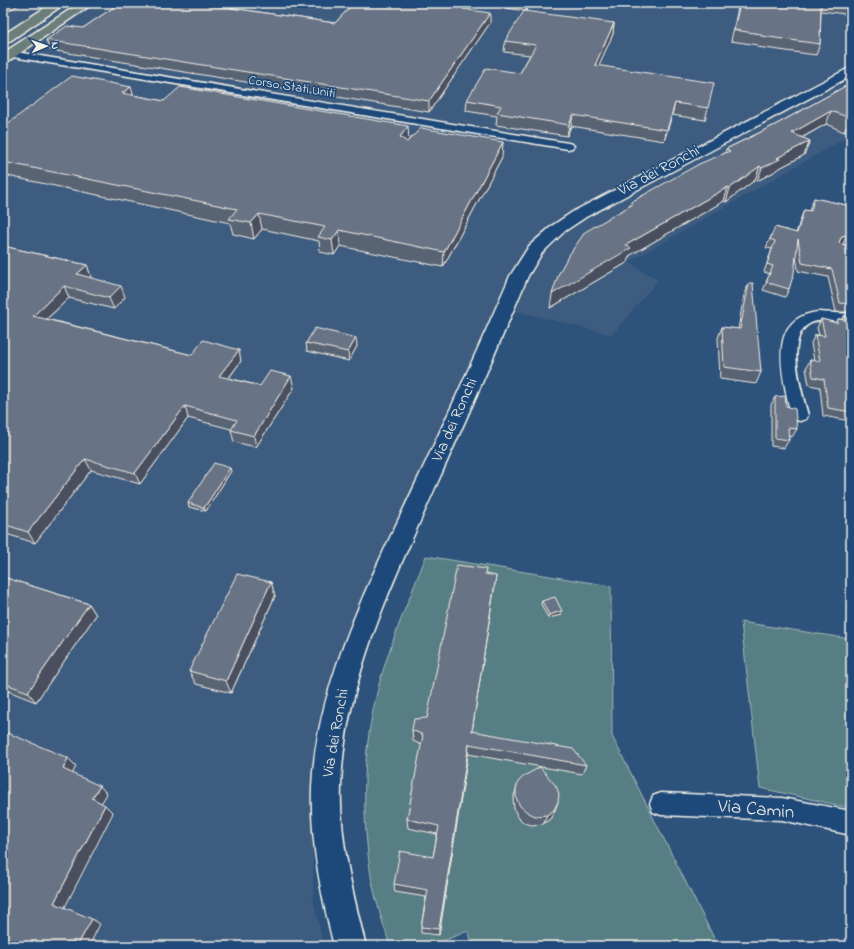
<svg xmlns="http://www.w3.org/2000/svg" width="854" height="949" font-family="'Indie Flower',sans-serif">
	<rect width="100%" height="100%" fill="#2d527c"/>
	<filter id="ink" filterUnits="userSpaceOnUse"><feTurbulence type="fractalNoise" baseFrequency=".025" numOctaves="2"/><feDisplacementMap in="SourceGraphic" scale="8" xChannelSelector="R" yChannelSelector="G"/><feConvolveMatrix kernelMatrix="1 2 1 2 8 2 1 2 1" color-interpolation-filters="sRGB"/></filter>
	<g filter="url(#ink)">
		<polygon fill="#3e5c7f" points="3,3 851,3 851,66 823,79 851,90 851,135 629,262 658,280 612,335 496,306 392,547 315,766 313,899 324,946 3,946"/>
		<g fill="#577e84" stroke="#a6b8b6">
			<path d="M426,556L611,586L612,736L718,946H473L468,931L431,946H390C383,923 375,899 371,876C362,819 362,757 375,701C386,651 408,603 426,556Z"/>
			<polygon points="741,622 851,639 851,808 760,788"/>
		</g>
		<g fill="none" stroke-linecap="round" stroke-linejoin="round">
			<defs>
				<g id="street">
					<polygon points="10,51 568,143 572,144 574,146 572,148 568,149 7,56 5,54"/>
					<path d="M818,312L851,314V324C840,323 828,319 817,321C781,328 802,392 808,415L806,419L800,421L794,419C789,410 787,397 785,387C779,354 776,317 818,312Z"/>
					<polygon points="661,793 782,798 851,811 851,835 782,820 661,815 653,812 650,804 653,796"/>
				</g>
				<path id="secondary" d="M851,67V76L586,217L565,231L542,253L528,276C498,347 467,418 435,488C393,582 345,680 341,785C339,839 353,894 366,946H334C321,894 310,841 312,787C316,685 371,578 414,487C447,417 479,347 510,276L529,246L553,225L574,211Z"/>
				<g id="primary">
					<polygon points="52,3 66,3 7,43 3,44 3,35"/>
					<polygon points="80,3 94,3 7,62 3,63 3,53"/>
				</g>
			</defs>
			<use href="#street" stroke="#f4f1e8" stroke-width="3"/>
			<use href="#secondary" stroke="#f4f1e8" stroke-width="3"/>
			<use href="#primary" stroke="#f4f1e8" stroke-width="3"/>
			<use href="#street" fill="#1f4a7a" fill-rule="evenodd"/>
			<use href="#secondary" fill="#1f4a7a" fill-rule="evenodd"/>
			<use href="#primary" fill="#6c7e7c" fill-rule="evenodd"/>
		</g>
		<g fill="#596373" stroke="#f4f1e8">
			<polygon points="116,3 204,3 203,4 335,23 354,3 475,3 469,10 490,23 429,112 50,50 46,40 83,28 117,5"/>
			<polygon points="506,3 531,3 526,11 506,8"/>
			<polygon points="739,3 849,3 845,14 821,11 820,44 816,55 757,47 758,45 731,41"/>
			<polygon points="614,23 613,34 598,66 708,108 705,120 672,115 664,141 571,126 567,136 496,125 497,116 466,111 467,100 520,73 530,55 504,52 505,41"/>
			<polygon points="851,83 851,128 844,132 826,124 802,138 810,141 804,155 776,170 774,172 757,181 755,180 726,202 724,201 629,256 628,262 550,308 630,205 631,202 725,153 726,149 775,125"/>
			<polygon points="133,95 164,101 502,157 443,267 340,246 334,255 320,252 319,241 262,229 254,239 233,234 230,223 3,175 3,127"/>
			<polygon points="814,198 851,206 851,246 843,244 841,244 842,245 851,247 851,312 836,312 828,277 798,271 796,256 789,289 785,297 763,290 770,274 764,272 772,249 766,248 775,227 796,233 801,218 804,210 809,211"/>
			<polygon points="3,246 87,265 91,277 90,278 125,297 114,309 69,298 47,319 192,355 241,361 229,378 260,386 294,388 256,447 234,442 231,430 231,429 188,418 140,484 91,470 35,543 3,533"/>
			<polygon points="749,283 761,372 756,384 720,379 718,338 722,327 738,329 744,295"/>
			<polygon points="844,316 851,316 851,421 823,416 820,387 809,385 806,368 810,360 814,361 811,343 815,335 819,335 817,328 821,319 836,323 838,319 842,319"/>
			<polygon points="306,343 357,346 349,361 307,351"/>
			<polygon points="775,397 786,406 797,429 792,437 788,436 789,440 784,448 771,446 771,405"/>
			<polygon points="231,471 206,511 189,507 188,503"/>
			<polygon points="486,569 485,574 494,589 472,731 586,765 582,774 468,754 439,935 421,933 421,927 426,897 395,892 394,884 433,857 437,834 408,828 407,819 422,745 413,741 412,730 427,718"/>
			<polygon points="3,577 89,604 96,615 36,702 3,689"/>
			<polygon points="271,582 275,596 231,693 196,684 189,671"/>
			<polygon points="542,601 562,611 561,615 548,618 541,604"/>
			<polygon points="516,789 558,802 554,812 550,819 543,824 531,825 523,822 517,816 514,808 513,800"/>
		</g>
		<g fill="#48505e" stroke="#f4f1e8">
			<polygon points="3,3 22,3 3,14"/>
			<polygon points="468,3 475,3 462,19 463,9"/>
			<polygon points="527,3 531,3 526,11"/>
			<polygon points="490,13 490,23 429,112 429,101"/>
			<polygon points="614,23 613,34 594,76 595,65"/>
			<polygon points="131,87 135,101 122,93"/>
			<polygon points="675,103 672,115 664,141 667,130"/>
			<polygon points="831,111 826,124 787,146 792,133"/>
			<polygon points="573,115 571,126 567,136 569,125"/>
			<polygon points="850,118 851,118 851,128 844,132"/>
			<polygon points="408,126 409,141 401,152 400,137"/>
			<polygon points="810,141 804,155 776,170 774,172 757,181 762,168 777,158"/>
			<polygon points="503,142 502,157 443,267 444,252"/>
			<polygon points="760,166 755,180 726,202 730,188"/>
			<polygon points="728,187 724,201 629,256 628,262 550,308 552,294 626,245"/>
			<polygon points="259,214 262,229 254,239 251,223"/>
			<polygon points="339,230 340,246 334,255 332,240"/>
			<polygon points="847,235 843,244 838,245 835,250 842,236"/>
			<polygon points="87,265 91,277 81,286 77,274"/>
			<polygon points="64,286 69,298 38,327 33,316"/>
			<polygon points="121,286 125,297 114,309 109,298"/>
			<polygon points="356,338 357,346 349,361 348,352"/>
			<polygon points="239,350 241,361 222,387 219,376"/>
			<polygon points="291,376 294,388 256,447 254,436"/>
			<polygon points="185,406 188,418 140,484 135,473"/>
			<polygon points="85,459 91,470 35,543 28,532"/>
			<polygon points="230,468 231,471 206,511 204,508"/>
			<polygon points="496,576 494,589 470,741 472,731"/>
			<polygon points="271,582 275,596 231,693 226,681"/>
			<polygon points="89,604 96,615 36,702 28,692"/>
			<polygon points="562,611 561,615 548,618 549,615"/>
			<polygon points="469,744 468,754 439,935 439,929"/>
			<polygon points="68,758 76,766 71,777 63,769"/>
			<polygon points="100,786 107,794 100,805 92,798"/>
			<polygon points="558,802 554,812 550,819 543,824 547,815"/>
			<polygon points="105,805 113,813 64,909 54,903"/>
			<polygon points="92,919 100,924 89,946 77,946"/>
		</g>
		<g fill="#677386" stroke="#f4f1e8">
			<polygon points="120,3 196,3 335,23 354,3 468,3 463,9 490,13 429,101 46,40 67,26 83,28"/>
			<polygon points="740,3 821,3 820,44 761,36 761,34 734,30"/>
			<polygon points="524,11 614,23 595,65 714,83 708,108 675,103 667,130 573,115 569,125 497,113 501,106 467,100 486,68 520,73 536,45 505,41"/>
			<polygon points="72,76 131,87 122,93 164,101 180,87 408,126 400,137 407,142 421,128 503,142 444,252 339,230 332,240 318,237 325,227 259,214 251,223 229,219 237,209 3,162 3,127"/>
			<polygon points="851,83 851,118 850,118 831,111 792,133 810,141 777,158 780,159 762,168 760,166 730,188 728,187 626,245 631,248 552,294 559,273 567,258 585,232 633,204 631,202 699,164 730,151 726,149 775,125"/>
			<polygon points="814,198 851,206 851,236 847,235 842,236 839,242 842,245 851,247 851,304 840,303 832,269 802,263 798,239 794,273 789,289 766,282 773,266 767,264 775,241 770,239 775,227 797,233 804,210 811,211"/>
			<polygon points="3,246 87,265 77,274 121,286 109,298 64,286 33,316 192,355 203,340 239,350 219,376 260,386 270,371 291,376 254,436 231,430 237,420 185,406 135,473 85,459 28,532 3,524"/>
			<polygon points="749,283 753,283 761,372 724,367 722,327 740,329"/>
			<polygon points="844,316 851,316 851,412 828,408 824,379 813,377 810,360 820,361 815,335 825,336 821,319 837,323 838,319 845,320"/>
			<polygon points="315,328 356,338 348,352 306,343"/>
			<polygon points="785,396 786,406 795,409 797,429 788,428 789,440 775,438 775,397"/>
			<polygon points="214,463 230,468 204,508 188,503"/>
			<polygon points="457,565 486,569 485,574 496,576 472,731 573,749 586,765 469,744 439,929 421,927 428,890 394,884 400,851 433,857 439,826 407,819 423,735 412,730 414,719 427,718"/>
			<polygon points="237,574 271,582 226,681 189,671"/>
			<polygon points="3,577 89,604 28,692 3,683"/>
			<polygon points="555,597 562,611 549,615 542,601"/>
			<polygon points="3,731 68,758 63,769 100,786 92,798 105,805 54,903 92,919 77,946 3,946"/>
			<polygon points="540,767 556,786 559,794 558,802 554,810 547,815 535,816 527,812 520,806 516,798 516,789 518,782 524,776"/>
		</g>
	</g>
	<g text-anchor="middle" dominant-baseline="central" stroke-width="3.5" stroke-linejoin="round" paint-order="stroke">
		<g font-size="13" fill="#f4f1e8" stroke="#1f4a7a">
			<text transform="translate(292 87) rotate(9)">Corso Stati Uniti</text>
		</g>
		<g font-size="16" fill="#f4f1e8" stroke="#1f4a7a">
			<text transform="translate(659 171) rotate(-28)">Via dei Ronchi</text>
			<text transform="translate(455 420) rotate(-66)">Via dei Ronchi</text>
			<text transform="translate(336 733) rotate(-80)">Via dei Ronchi</text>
		</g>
		<g font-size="19" fill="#f4f1e8" stroke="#1f4a7a">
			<text transform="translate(756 810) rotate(5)">Via Camin</text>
		</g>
	</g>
	<rect width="854" height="949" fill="none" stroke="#1f4a7a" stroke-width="16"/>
	<rect x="8" y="8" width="838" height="933" fill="none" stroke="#f4f1e8" stroke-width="1.5" filter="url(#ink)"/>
	<g transform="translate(46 46) rotate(88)" stroke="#1f4a7a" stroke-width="3" paint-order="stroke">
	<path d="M0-3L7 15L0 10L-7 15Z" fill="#f4f1e8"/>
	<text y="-6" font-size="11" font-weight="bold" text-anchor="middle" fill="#f4f1e8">N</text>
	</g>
</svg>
